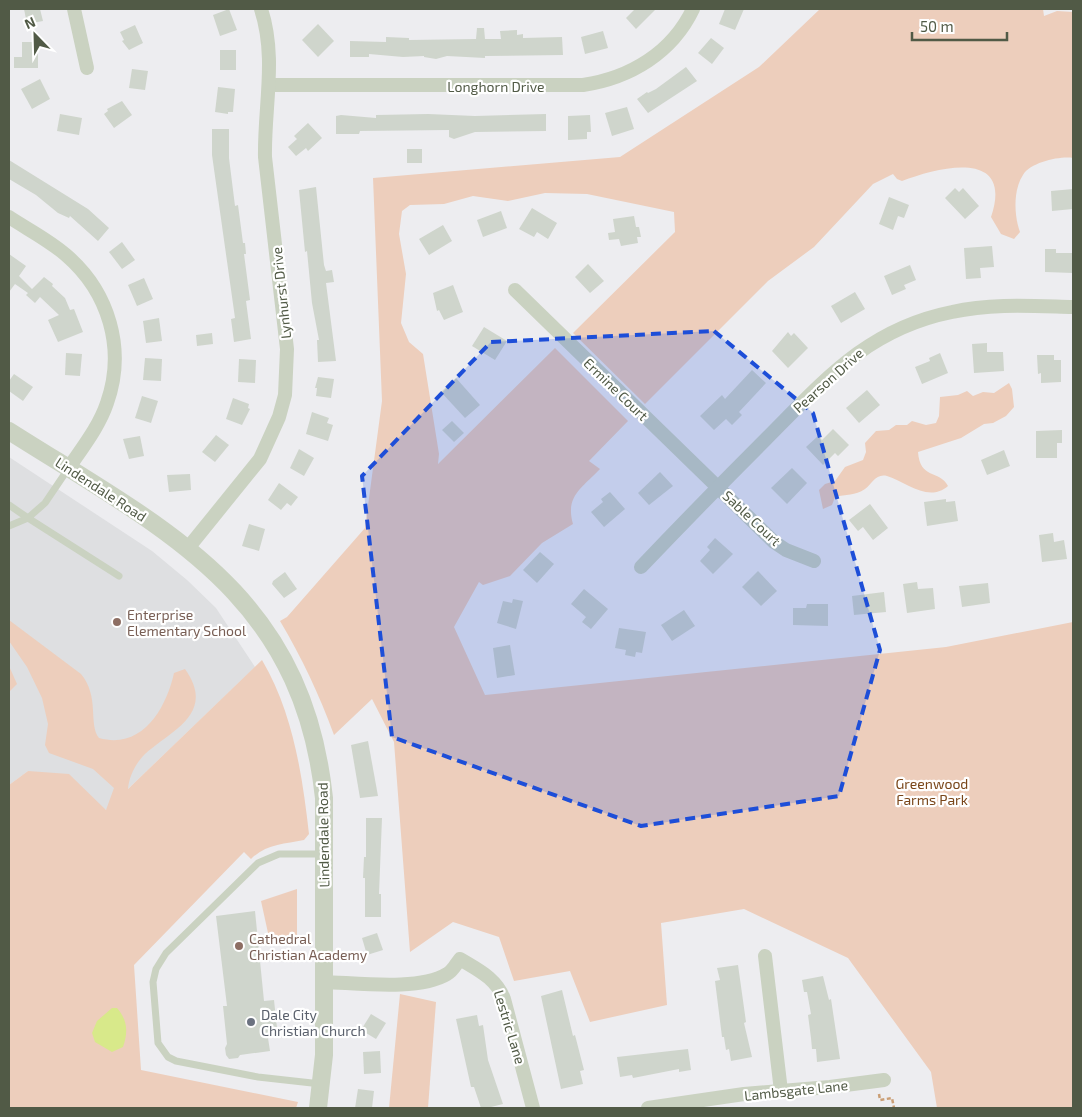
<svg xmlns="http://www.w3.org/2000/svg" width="1082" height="1117" font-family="'Exo 2',sans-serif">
	<rect width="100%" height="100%" fill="#ededf0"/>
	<polygon fill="#dedfe1" points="9,457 152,551 187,580 216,608 255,667 106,810 28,771 9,785"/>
	<g fill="#edcebc">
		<path d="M820,9H1043L1044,16L1057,11L1073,12V158C1060,156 1031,162 1023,175C1013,190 1014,216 1020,232L1014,239L1001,234L991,217C1014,149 941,166 902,181L897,179L893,174L873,184L814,247L768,281L645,404L573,333L675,232L674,212L587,194L545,193L508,201L473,196L444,204L410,205L402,211L399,234L406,274L401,323L409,342L423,354L439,454L438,464L555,348L628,421L589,461L600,469C582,488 565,496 573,524L542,543L510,576L483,585L479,582L454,627L485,695L946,647L1073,622V1108H937L931,1072L848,958L744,909L661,923L667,1005L590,1022L570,971L514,981L499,937L453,922L410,952L394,742L372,699L334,735C319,694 302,658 280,621L287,617L365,528L382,401L373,178L620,157L759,67Z"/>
		<path d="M1009,383L1012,389L1014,407L1006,416L993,423L984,424L961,438L918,452C920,480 939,469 948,486C928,503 907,482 887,476C876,473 872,484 865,489C855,496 846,494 835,497L832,505L823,509L819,490L825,484L835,481L845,467L863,460L866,452L865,443L876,431L889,430L896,425H907L912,421L926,425L936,423L939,416L940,397L958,395L967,391L973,396L983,392L994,393Z"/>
		<path d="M9,620L81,674C100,697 88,724 99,738C142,750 166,709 174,673L185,669C217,714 170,731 145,754C136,763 129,776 128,789L262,660C293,713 302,773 309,834L304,840C284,844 266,844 251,859L244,852L134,965L141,1070L298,1102L296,1108H9V785L28,771L69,774L106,810L114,788L93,769L49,753L45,745L48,724L42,698L27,667L9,641Z"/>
		<polygon points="9,666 17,684 9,692"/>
		<polygon points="297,889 297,939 270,942 261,901"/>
		<polygon points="400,994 436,1002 428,1108 389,1108"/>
	</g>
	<path fill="#d8e98a" d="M112,1008H117C128,1021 128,1032 123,1047L112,1052L95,1042L92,1033L97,1021Z"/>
	<g fill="#cfd5cc">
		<polygon points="24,9 40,9 43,21 27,24"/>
		<polygon points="229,9 237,30 220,36 213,15"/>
		<polygon points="635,9 656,9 636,29 626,18"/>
		<polygon points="725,9 744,9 735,30 719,24"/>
		<polygon points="318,24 334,41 318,57 302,40"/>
		<polygon points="135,25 143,43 129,50 122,41 124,40 120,32"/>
		<polygon points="477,28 484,28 485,39 501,39 500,31 517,30 517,35 523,34 523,38 562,37 563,55 485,56 485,58 447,56 436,59 424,57 424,56 403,57 369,54 369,57 350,57 350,41 386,42 386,37 409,38 409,40 476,39"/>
		<polygon points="603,31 608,48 585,54 581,37"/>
		<polygon points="711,38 724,48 712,64 698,53"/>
		<polygon points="22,42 38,42 38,68 14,68 14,57 22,57"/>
		<rect x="220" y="50" width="16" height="20"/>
		<polygon points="686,67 697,81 648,113 637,99 647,92 648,93 656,89"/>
		<polygon points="132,69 148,71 145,90 129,88"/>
		<polygon points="40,79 50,99 32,109 21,89"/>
		<polygon points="218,87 235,89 233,112 228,112 228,114 215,112"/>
		<polygon points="122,101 132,115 114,128 104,114 108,111 107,109"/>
		<polygon points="627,107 634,129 612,136 605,113"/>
		<polygon points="60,114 82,118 79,135 57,131"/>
		<polygon points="428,114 475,116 546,114 546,131 475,132 454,139 449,137 449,130 360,131 359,134 336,134 336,116 341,115 376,118 376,115"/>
		<polygon points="590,115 591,132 587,132 587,139 568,140 568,116"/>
		<polygon points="308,123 322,138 308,151 306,148 296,156 288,147 297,139 294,136"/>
		<polygon points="212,129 229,129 229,158 235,206 238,205 243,243 245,243 246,254 244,254 250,300 246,301 251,339 234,342 231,319 235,318 212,155"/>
		<rect x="407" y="149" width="15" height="14"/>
		<polygon points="9,160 88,209 109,228 98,241 70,216 69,218 58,213 36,195 9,179"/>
		<polygon points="316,187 324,265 326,271 332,270 334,282 326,283 336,361 318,362 317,340 319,340 312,303 307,251 305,252 299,190"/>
		<polygon points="955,188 959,192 963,188 979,206 965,219 945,198"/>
		<polygon points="1073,189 1073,209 1052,211 1051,191"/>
		<polygon points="889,197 909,205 904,218 898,216 893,230 879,224"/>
		<polygon points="532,208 557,223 548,239 537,232 534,237 519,229"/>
		<polygon points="501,211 507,228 483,237 477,220"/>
		<polygon points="634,216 636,227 639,227 641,237 637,237 638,243 621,246 619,239 609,240 608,233 615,232 613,219"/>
		<polygon points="443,225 452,241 429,255 419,239"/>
		<polygon points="122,242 135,260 122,269 109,252"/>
		<polygon points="992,246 994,267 980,268 981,278 966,279 964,248"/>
		<polygon points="1045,249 1056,249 1056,253 1073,253 1073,273 1045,272"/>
		<polygon points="9,254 26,266 19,276 32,289 44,277 53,284 52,286 65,298 70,310 74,309 83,332 58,342 48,320 59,315 40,297 35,303 26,295 28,293 15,284 9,292"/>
		<polygon points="588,264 604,281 590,293 575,277"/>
		<polygon points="910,265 916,280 904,285 906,289 892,295 884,276"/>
		<polygon points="144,278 153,299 137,306 128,285"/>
		<polygon points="453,285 463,312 444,320 439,310 437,311 433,293"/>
		<polygon points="855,292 865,309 841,323 831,306"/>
		<polygon points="159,318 162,341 146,343 143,321"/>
		<polygon points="484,327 507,341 495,360 472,346"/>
		<polygon points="788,332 791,336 794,333 808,348 788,368 772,351"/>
		<polygon points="212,333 213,344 197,346 196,335"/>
		<polygon points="987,343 987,352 1003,352 1004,371 974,373 972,344"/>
		<polygon points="66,353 82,354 80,376 65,375"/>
		<polygon points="940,353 948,373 922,384 915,367 930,361 929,358"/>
		<polygon points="1037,355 1054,355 1054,360 1061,360 1061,382 1041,383 1041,373 1038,374"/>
		<polygon points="145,358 162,359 161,381 143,380"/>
		<polygon points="239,359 256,360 255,383 238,382"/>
		<polygon points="752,370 766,383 739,412 742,415 732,425 726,419 714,430 700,416 722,395 725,399"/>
		<polygon points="14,374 33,387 23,401 9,391 9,381"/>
		<polygon points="318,377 334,379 331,398 316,396 317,388 315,388"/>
		<polygon points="456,378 480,405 465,418 441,392"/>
		<polygon points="867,390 880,405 859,423 846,408"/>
		<polygon points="142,396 158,401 151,423 135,418"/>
		<polygon points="233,398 249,404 248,408 250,409 242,425 226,419"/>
		<polygon points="312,412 329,418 327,423 333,425 328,441 306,434"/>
		<polygon points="452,421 464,433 454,442 442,430"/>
		<polygon points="833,429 849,445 838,456 835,453 823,465 806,447 818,436 822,440"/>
		<polygon points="1062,430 1062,443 1057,443 1057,458 1036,458 1036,431"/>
		<polygon points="216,435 229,445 215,462 202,452"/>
		<polygon points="140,436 144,456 129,459 123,439"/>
		<polygon points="299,449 314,458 304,476 290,468"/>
		<polygon points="1004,450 1010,466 987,475 981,460"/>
		<polygon points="792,468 807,483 787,504 771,488"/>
		<polygon points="660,472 673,486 649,505 638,493"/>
		<polygon points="190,474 191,490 169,492 167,475"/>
		<polygon points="279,483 298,497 291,506 287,503 281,510 268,500"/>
		<polygon points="610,492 625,509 604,527 591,512 603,502 601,499"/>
		<polygon points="946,499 946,502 955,501 958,521 927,526 924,502"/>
		<polygon points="870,504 888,528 873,540 863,527 858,531 849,520"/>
		<polygon points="249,524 265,529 259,551 242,546"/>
		<polygon points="1053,533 1054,542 1064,540 1067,559 1042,562 1039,535"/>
		<polygon points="715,538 733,554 713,574 700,561 710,550 707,547"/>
		<polygon points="540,552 554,564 537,583 523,570"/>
		<polygon points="758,571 777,591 761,606 742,587"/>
		<polygon points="285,572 297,589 284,598 272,584 273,581"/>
		<polygon points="917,582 918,589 933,588 935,609 907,613 903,584"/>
		<polygon points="988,583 990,603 962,607 959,586"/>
		<polygon points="584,589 608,609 591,629 582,622 586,617 571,604"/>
		<polygon points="884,592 886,612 854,615 852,596"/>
		<polygon points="513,599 523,601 516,629 497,623 503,601 512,603"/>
		<polygon points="807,604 828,604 828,626 793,625 793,608 806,608"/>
		<polygon points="684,610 695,626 672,641 661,625"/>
		<polygon points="619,628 646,632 642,653 636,652 635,657 625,655 626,650 615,648"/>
		<polygon points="510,645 515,675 497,678 493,648"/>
		<polygon points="368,741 378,796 360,798 351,745"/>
		<polygon points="366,818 382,818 379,894 381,894 381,917 365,917 365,878 363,878 364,857 366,857"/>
		<polygon points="255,911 264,1001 274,1000 278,1037 268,1038 270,1051 240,1055 238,1058 229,1059 226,1055 225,1048 227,1044 223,1006 227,1006 216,916"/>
		<polygon points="377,933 383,950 367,955 362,938"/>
		<polygon points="738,965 746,1022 744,1023 752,1057 731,1061 729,1049 726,1050 724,1037 722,1037 715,981 720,980 717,968"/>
		<polygon points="823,976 829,1000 831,999 840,1059 817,1062 816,1049 812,1049 811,1038 808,1015 811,1014 807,992 804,992 802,980"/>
		<polygon points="562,990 573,1036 575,1035 584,1070 580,1071 583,1084 561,1089 541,996"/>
		<polygon points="371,1014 386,1023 376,1039 361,1030"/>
		<polygon points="477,1015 479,1026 483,1025 488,1060 503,1104 487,1108 481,1108 474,1087 471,1087 456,1019"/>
		<polygon points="688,1049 691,1070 679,1072 679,1069 633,1078 632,1075 620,1077 617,1057"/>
		<polygon points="380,1051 381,1073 364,1074 363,1052"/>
		<polygon points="358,1089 374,1091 372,1108 355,1108"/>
	</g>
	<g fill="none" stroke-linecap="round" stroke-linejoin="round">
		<polyline stroke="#ca9e75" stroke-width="2.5" stroke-dasharray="4 2.5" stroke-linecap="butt" points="879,1094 880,1100 892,1098 894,1108"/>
		<g stroke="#cad2c1" stroke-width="7">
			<polyline points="68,469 45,503 28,518 119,576"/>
			<polyline points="9,505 28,518 9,526"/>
			<polyline points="321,1084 258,1077 176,1061 168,1057 158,1043 153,982 156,969 166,953 258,863 279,854 324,854"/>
		</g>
		<g stroke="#cad2c1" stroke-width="14">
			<polyline points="74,9 87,68"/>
			<path d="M269,85H583C630,78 672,53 693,9"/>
			<path d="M9,217C27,229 49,240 66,255C109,292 126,349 107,403C99,427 82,448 68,469"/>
			<polyline points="515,290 774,542 786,550 814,561"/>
			<path d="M188,548L260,459L279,417L285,395L287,349L265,157C264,107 277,58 261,9"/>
			<path d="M641,567C682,524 723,482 765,440C824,381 867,329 952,312C992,303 1033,306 1073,307"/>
			<polyline points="765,956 781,1091"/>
			<path d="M324,982C358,983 419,991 447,974C453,971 456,964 460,959C478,970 496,978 504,999L533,1108"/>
			<polyline points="648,1108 744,1094 830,1087 884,1080"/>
		</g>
		<path stroke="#cad2c1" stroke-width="18" d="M9,431C165,530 302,592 324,798V1055L318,1108"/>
	</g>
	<path fill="#1d4ed8" fill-opacity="0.2" stroke="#1d4ed8" stroke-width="4" stroke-dasharray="10 6" stroke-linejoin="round" d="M714,331L813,413L880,650L839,796L641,826L392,737L362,476L491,342Z"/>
	<g fill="#8d6e63" stroke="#fff" stroke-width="2">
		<circle cx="117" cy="622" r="5"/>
		<circle cx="239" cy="946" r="5"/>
	</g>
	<circle fill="#6b7280" stroke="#fff" stroke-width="2" cx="251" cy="1022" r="5"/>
	<g text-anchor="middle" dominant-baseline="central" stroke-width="4.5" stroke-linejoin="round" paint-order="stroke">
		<g font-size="14" fill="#515a46" stroke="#fff">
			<text x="496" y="86">Longhorn Drive</text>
			<text transform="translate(281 293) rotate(-96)">Lynhurst Drive</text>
			<text transform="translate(828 380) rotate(-42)">Pearson Drive</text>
			<text transform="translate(616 389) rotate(44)">Ermine Court</text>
			<text transform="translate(101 489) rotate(33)">Lindendale Road</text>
			<text transform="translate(752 518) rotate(43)">Sable Court</text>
			<text transform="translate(323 835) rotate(-91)">Lindendale Road</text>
			<text transform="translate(510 1027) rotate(73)">Lestric Lane</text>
			<text transform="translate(796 1090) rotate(-6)">Lambsgate Lane</text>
		</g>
		<g font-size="14" fill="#785e54" stroke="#fff" text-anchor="start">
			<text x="127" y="614">Enterprise<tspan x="127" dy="16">Elementary School</tspan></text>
			<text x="249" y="938">Cathedral<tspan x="249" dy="16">Christian Academy</tspan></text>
		</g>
		<g font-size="14" fill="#794619" stroke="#fff">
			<text x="932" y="783">Greenwood<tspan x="932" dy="16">Farms Park</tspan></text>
		</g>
		<g font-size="14" fill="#5b616d" stroke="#fff" text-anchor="start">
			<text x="261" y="1014">Dale City<tspan x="261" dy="16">Christian Church</tspan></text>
		</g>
	</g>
	<rect width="1082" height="1117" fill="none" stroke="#515a46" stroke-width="20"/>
	<g transform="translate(35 35) rotate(337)" stroke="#ffffff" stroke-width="4" paint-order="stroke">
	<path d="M0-4L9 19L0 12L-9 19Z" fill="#515a46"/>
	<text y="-8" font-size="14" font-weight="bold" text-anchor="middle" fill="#515a46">N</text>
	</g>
	<path d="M912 32v8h95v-8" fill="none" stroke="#515a46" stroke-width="2.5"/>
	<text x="920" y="32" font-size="15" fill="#515a46" stroke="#ffffff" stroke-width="4" paint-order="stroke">50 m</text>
</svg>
